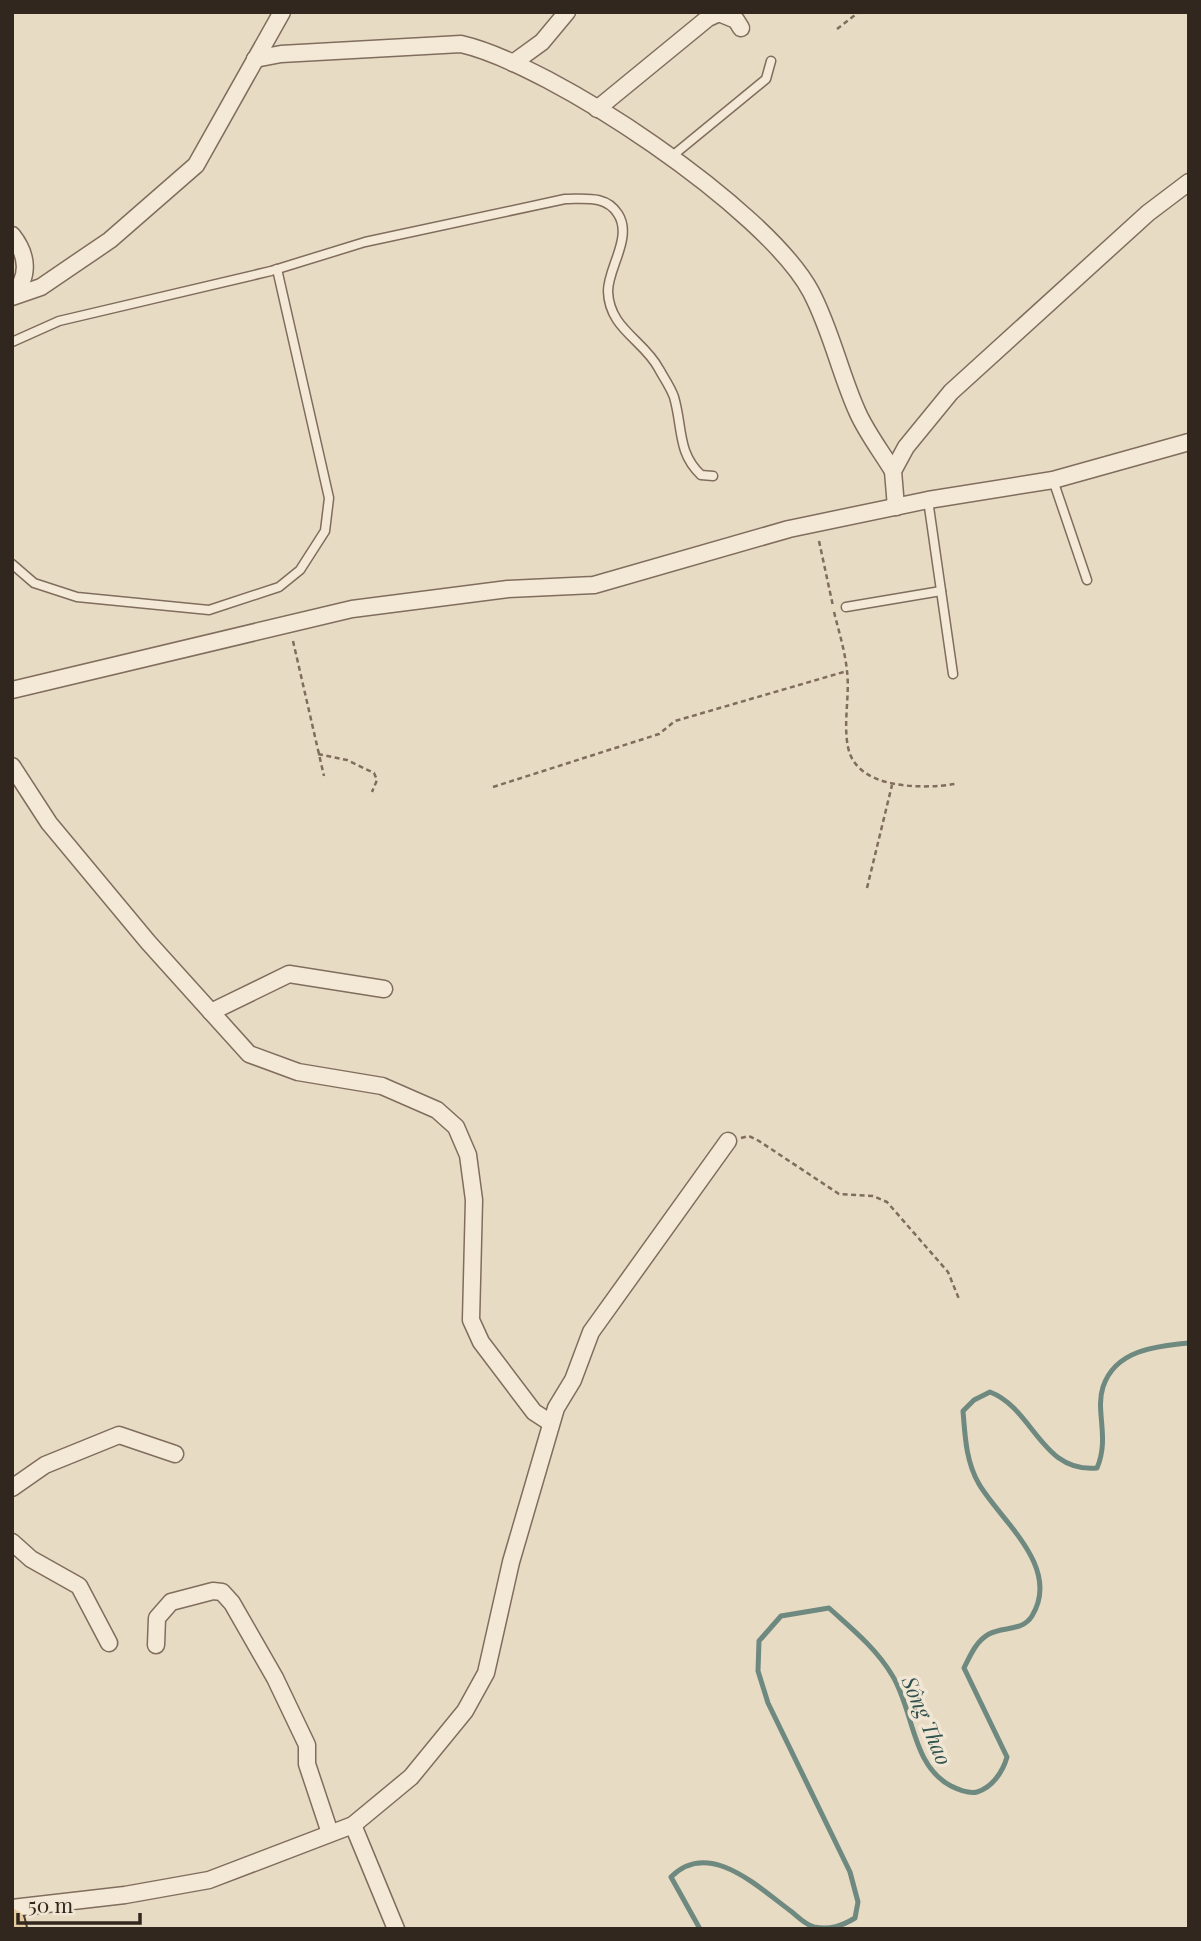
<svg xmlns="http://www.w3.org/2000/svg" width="1201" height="1941" font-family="'Playfair Display',serif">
	<rect width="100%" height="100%" fill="#e8dbc4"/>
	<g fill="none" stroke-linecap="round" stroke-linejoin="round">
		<path stroke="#6e8980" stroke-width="5" d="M700,1929L671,1877C709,1838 759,1888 792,1912C798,1917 806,1925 814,1927C830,1930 842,1926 855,1918L858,1902L850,1872L768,1703L758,1671L759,1641L781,1616L829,1608C851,1628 876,1648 892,1675C914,1710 911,1765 951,1786C959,1790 968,1794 977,1792C993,1787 1003,1771 1007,1757L964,1668C970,1656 976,1641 989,1634C1003,1626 1022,1632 1032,1616C1062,1567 1000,1520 979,1484C966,1462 965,1436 963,1411L974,1400L990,1392C1034,1409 1041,1473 1097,1468C1110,1438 1095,1411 1103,1387C1115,1350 1156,1346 1189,1343"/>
		<defs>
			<g id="service">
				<polyline points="671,157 766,79 771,61"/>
				<path d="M12,342L59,321L271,271L365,242L565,199C585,199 606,195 618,214C633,237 608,268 608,291C609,329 644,340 659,369C664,378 671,388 674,397C683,428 677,452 701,475L713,476"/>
				<polyline points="1053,480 1087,580"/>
				<polyline points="928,500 953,674"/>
				<polyline points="12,564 34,583 77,597 209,610 279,587 300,570 325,531 329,498 277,269"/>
				<polyline points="846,607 941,591"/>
			</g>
			<g id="minor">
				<path d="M255,59L281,54L461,44C552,65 767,209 811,292C831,330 840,373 857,411C866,432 881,451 893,471"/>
				<polyline points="513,63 542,42 567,12"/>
				<polyline points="597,109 708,18 719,13 736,20 741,28"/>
				<path d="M12,235C28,255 30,277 12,296"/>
				<polyline points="12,297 41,287 110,240 196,165 282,12"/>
				<polyline points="896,507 893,471 906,447 951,392 1148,213 1189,182"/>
				<polyline points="12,690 352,609 508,589 594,585 789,529 928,500 1053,480 1189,442"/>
				<polyline points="12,766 49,823 148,942 249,1054 298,1072 382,1086 437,1110 456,1127 468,1155 474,1200 471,1320 481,1342 534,1412 551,1423"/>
				<polyline points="211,1012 289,974 384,989"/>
				<polyline points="12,1488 45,1465 119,1435 175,1454"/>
				<polyline points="12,1542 31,1559 79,1586 109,1643"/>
				<polyline points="156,1645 157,1618 171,1602 213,1591 222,1592 232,1603 275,1678 307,1745 307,1764 330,1833"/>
				<polyline points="353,1825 396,1929"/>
				<polyline points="12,1908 125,1895 209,1880 353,1825 411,1777 465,1711 486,1673 511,1562 556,1408 573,1380 591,1332 728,1141"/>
			</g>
			<polyline id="primary" points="12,1921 14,1929"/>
		</defs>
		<use href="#service" stroke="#806d5d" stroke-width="11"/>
		<use href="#minor" stroke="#806d5d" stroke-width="19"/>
		<use href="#primary" stroke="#4f3c30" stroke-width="28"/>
		<g stroke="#806d5d" stroke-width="2.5" stroke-dasharray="5 3.5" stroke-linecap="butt">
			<polyline points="837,29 859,12"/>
			<polyline points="819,541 833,606"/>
			<path d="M834,612C839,632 845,651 847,671C850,695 843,723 848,747C856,790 923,789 955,784"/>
			<polyline points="293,641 324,776"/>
			<polyline points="318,754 347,760 374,773 377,780 372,792"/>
			<polyline points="493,787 659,734 675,721 847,671"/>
			<polyline points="867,888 892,785"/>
			<polyline points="741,1138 749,1136 759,1141 839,1194 873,1196 887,1202 948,1272 959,1299"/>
		</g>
		<use href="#service" stroke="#f4e9d6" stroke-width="8"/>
		<use href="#minor" stroke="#f4e9d6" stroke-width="16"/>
		<use href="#primary" stroke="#e7cca0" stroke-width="24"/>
	</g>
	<g text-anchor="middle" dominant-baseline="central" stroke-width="7" stroke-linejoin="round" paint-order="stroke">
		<g font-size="21" font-style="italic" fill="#30504c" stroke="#f0e6d3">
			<text transform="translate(928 1720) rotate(67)">Sông Thao</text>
		</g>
	</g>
	<rect width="1201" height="1941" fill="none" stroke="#32271f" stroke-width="28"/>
	<path d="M18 1913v10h122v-10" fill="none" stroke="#32271f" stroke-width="3.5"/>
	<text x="28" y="1913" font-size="21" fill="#32271f" stroke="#f0e6d3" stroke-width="5" paint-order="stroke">50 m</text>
</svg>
